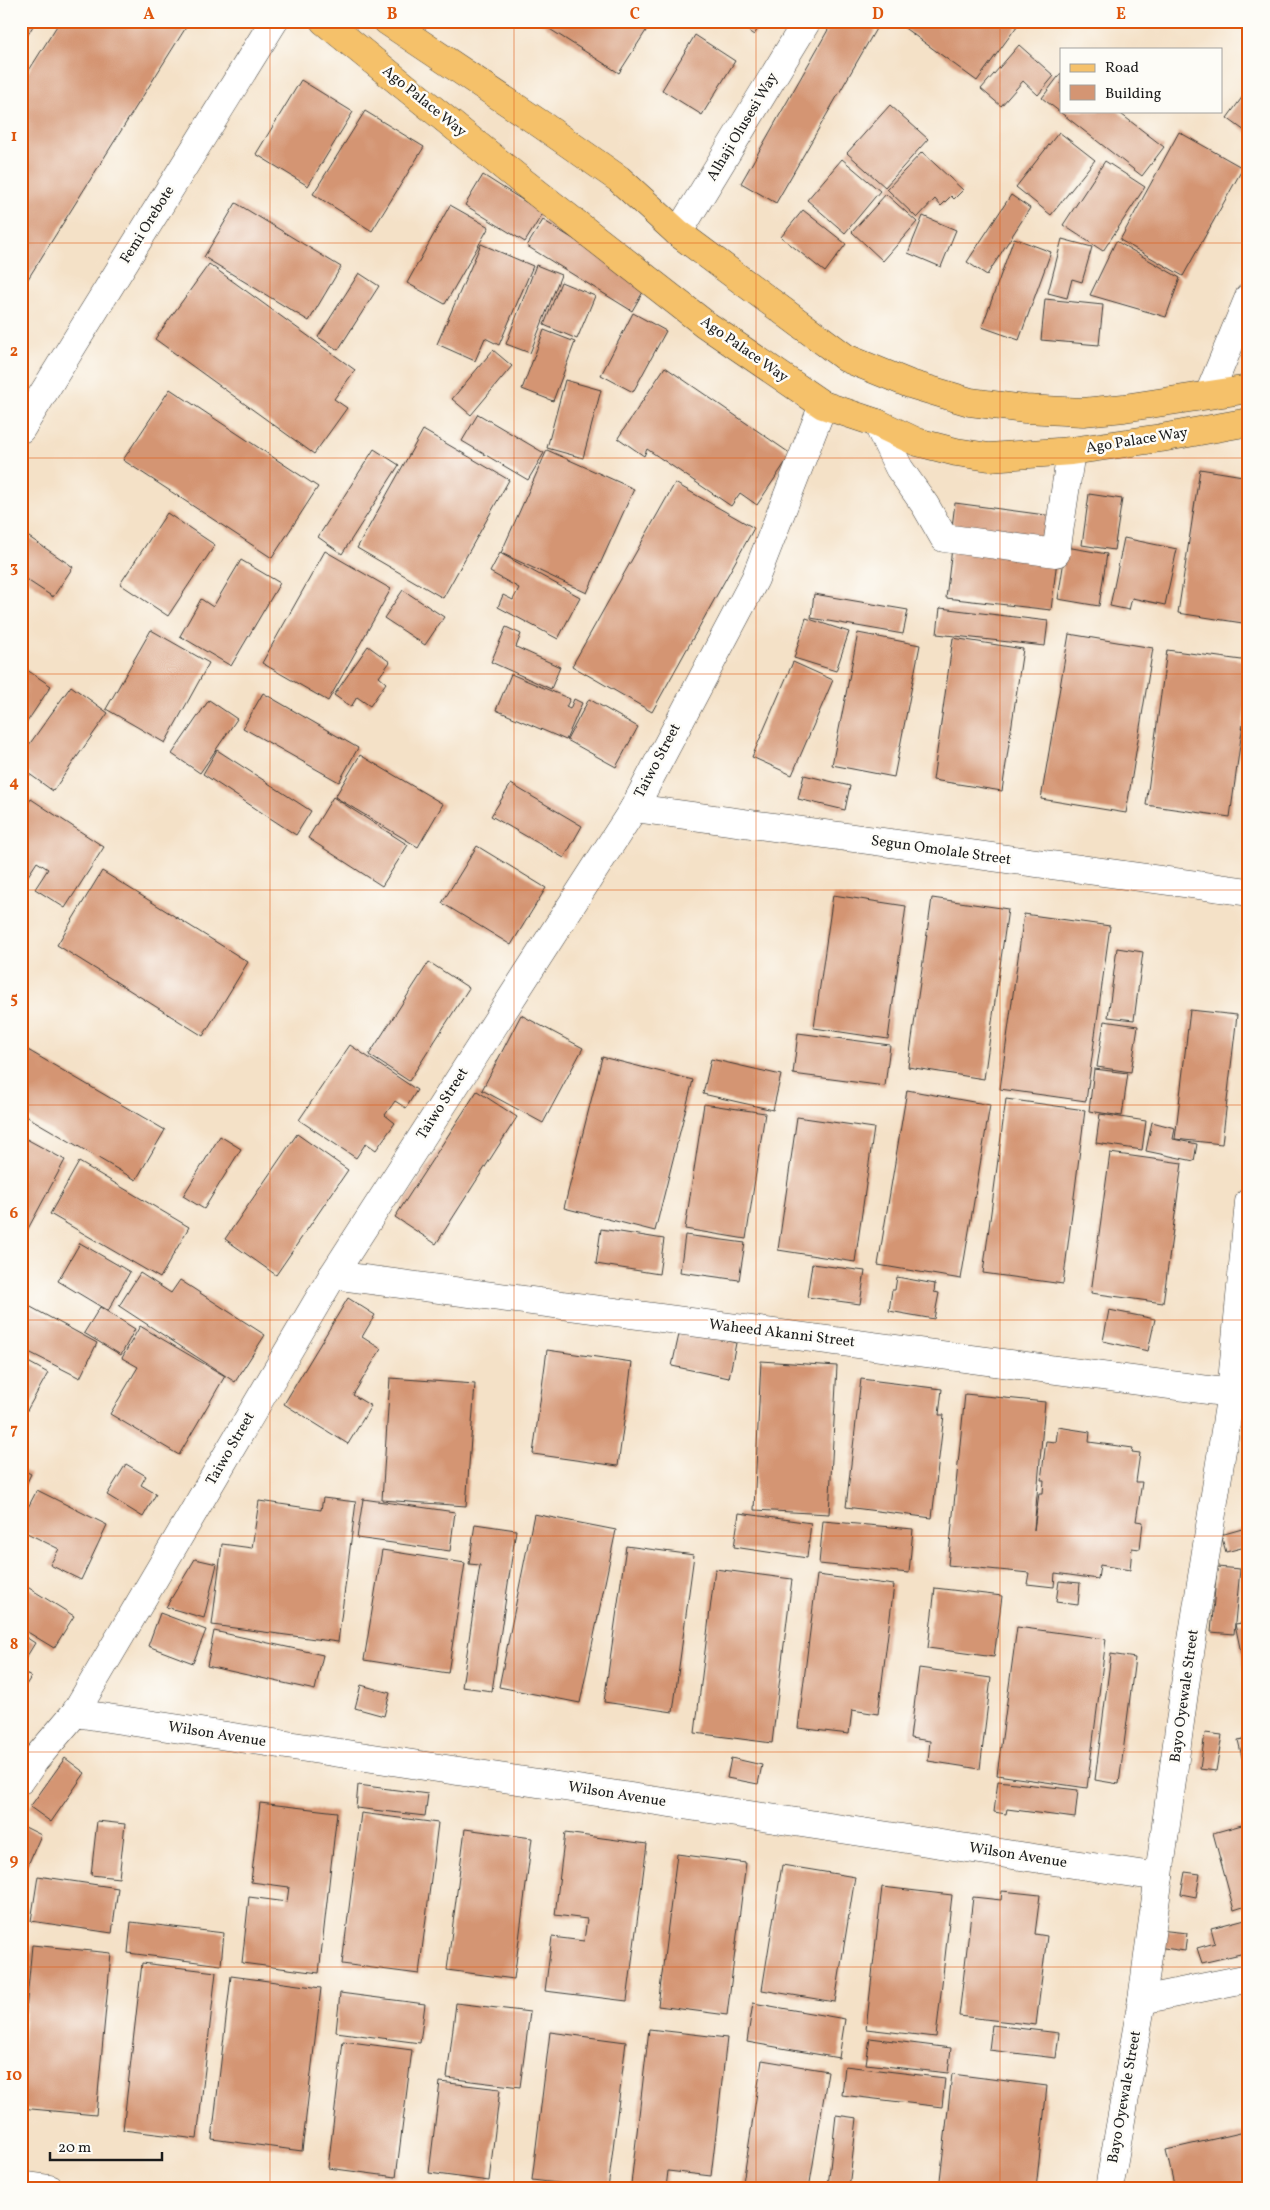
<svg xmlns="http://www.w3.org/2000/svg" width="1270" height="2210" font-family="Vollkorn,serif">
	<rect width="100%" height="100%" fill="#fdfcf7"/>
	<filter id="ink" filterUnits="userSpaceOnUse"><feTurbulence type="fractalNoise" baseFrequency=".02" numOctaves="2"/><feDisplacementMap in="SourceGraphic" scale="10" xChannelSelector="R" yChannelSelector="G"/><feConvolveMatrix kernelMatrix="1 2 1 2 8 2 1 2 1" color-interpolation-filters="sRGB"/></filter>
	<filter id="wash" filterUnits="userSpaceOnUse"><feTurbulence type="fractalNoise" baseFrequency=".0096" numOctaves="4" result="noise"/><feDisplacementMap in="SourceGraphic" scale="20" xChannelSelector="R" yChannelSelector="G"/><feGaussianBlur stdDeviation="1.12" result="paint"/><feColorMatrix in="noise" values="0 0 0 0 0 0 0 0 0 0 0 0 0 0 0 0 0 1.4 0 .05"/><feComposite in="paint" operator="in"/></filter>
	<g filter="url(#wash)">
		<rect width="100%" height="100%" fill="#f4e1c7"/>
		<g id="blocks">
			<g fill="#d49573">
				<polygon points="21,21 36,21 21,46"/>
				<polygon points="60,21 190,21 21,290 21,83"/>
				<polygon points="537,21 648,21 651,23 619,73"/>
				<polygon points="733,21 763,21 754,35"/>
				<polygon points="833,21 866,21 877,27 776,203 741,183"/>
				<polygon points="895,21 1019,21 1020,22 977,81"/>
				<polygon points="695,35 735,61 702,115 662,90"/>
				<polygon points="1019,45 1054,76 1038,95 1023,81 1001,106 981,89"/>
				<polygon points="1061,73 1061,111 1117,111 1164,147 1142,176 1042,98"/>
				<polygon points="301,80 353,112 308,186 256,154"/>
				<polygon points="1249,88 1249,134 1227,118"/>
				<polygon points="890,105 928,139 885,187 847,153"/>
				<polygon points="365,111 424,147 372,231 313,194"/>
				<polygon points="1059,132 1095,160 1051,215 1016,187"/>
				<polygon points="1179,132 1243,168 1183,276 1120,240"/>
				<polygon points="922,152 963,190 954,199 951,196 941,206 935,199 917,218 887,189"/>
				<polygon points="842,159 880,191 845,233 807,200"/>
				<polygon points="1105,161 1145,187 1103,251 1063,225"/>
				<polygon points="483,175 543,213 525,242 465,205"/>
				<polygon points="886,194 917,222 883,261 852,232"/>
				<polygon points="1011,195 1030,208 987,275 967,262"/>
				<polygon points="236,203 341,267 309,321 204,257"/>
				<polygon points="450,205 489,227 445,304 407,283"/>
				<polygon points="803,210 846,244 825,272 781,237"/>
				<polygon points="923,216 956,230 941,267 908,253"/>
				<polygon points="543,220 647,285 632,311 527,246"/>
				<polygon points="1014,238 1051,252 1019,340 982,327"/>
				<polygon points="1062,239 1092,247 1082,282 1072,279 1067,298 1048,293"/>
				<polygon points="1116,241 1180,278 1166,317 1090,295"/>
				<polygon points="481,244 533,266 499,345 485,338 475,361 437,344"/>
				<polygon points="209,264 355,370 334,399 347,408 314,454 155,339"/>
				<polygon points="536,265 561,275 530,353 506,344"/>
				<polygon points="359,273 379,286 338,350 318,337"/>
				<polygon points="561,282 595,296 577,339 544,325"/>
				<polygon points="1045,299 1103,305 1099,345 1041,340"/>
				<polygon points="633,313 666,331 633,392 601,375"/>
				<polygon points="544,330 575,342 553,401 522,389"/>
				<polygon points="493,350 512,366 471,415 452,399"/>
				<polygon points="665,367 791,454 757,505 740,493 731,506 647,449 644,456 618,438"/>
				<polygon points="565,380 601,390 583,458 547,448"/>
				<polygon points="170,389 318,487 272,558 123,460"/>
				<polygon points="478,414 544,453 528,480 462,441"/>
				<polygon points="423,430 509,480 443,598 357,548"/>
				<polygon points="374,449 399,465 342,554 318,537"/>
				<polygon points="547,450 634,489 587,593 501,553"/>
				<polygon points="1200,469 1249,477 1249,624 1178,613"/>
				<polygon points="675,483 754,528 652,712 572,666"/>
				<polygon points="1089,494 1122,499 1114,550 1082,545"/>
				<polygon points="955,503 1053,516 1049,548 951,535"/>
				<polygon points="167,513 215,545 168,616 120,584"/>
				<polygon points="26,535 73,567 53,597 21,576 21,542"/>
				<polygon points="1124,538 1177,549 1165,605 1132,598 1129,610 1110,606"/>
				<polygon points="1066,547 1107,554 1099,606 1058,599"/>
				<polygon points="952,548 1057,560 1051,610 946,598"/>
				<polygon points="325,551 391,589 328,701 262,663"/>
				<polygon points="500,553 580,597 558,639 498,607 503,595 513,600 519,588 490,572"/>
				<polygon points="241,560 280,583 231,666 180,636 201,599 213,607"/>
				<polygon points="403,590 444,617 425,645 384,618"/>
				<polygon points="814,594 908,610 903,634 811,618"/>
				<polygon points="940,608 1048,621 1045,646 937,634"/>
				<polygon points="806,618 849,632 836,671 794,658"/>
				<polygon points="506,627 521,634 516,647 560,667 551,689 491,662"/>
				<polygon points="151,630 209,663 165,743 106,709"/>
				<polygon points="858,633 920,645 894,777 832,765"/>
				<polygon points="1069,634 1153,648 1126,813 1041,799"/>
				<polygon points="953,638 1023,649 1002,791 933,780"/>
				<polygon points="368,646 390,662 379,677 386,683 370,706 357,697 351,707 334,695"/>
				<polygon points="1167,650 1249,661 1249,680 1230,817 1146,805"/>
				<polygon points="793,662 833,680 792,775 752,757"/>
				<polygon points="21,666 51,686 21,731"/>
				<polygon points="511,674 570,699 566,707 570,709 574,699 582,703 566,740 496,710"/>
				<polygon points="71,686 108,713 53,791 21,768 21,756"/>
				<polygon points="263,693 358,748 339,782 243,728"/>
				<polygon points="589,699 638,727 616,767 567,740"/>
				<polygon points="209,700 237,719 200,773 172,754"/>
				<polygon points="217,750 311,811 296,835 203,774"/>
				<polygon points="360,755 443,804 418,847 335,797"/>
				<polygon points="804,775 850,786 845,810 798,799"/>
				<polygon points="511,784 582,826 564,858 491,816"/>
				<polygon points="333,797 408,845 382,886 308,838"/>
				<polygon points="31,799 104,847 65,908 35,889 48,869 37,862 24,882 21,880 21,814"/>
				<polygon points="477,846 546,888 511,945 442,903"/>
				<polygon points="102,871 248,962 203,1036 57,945"/>
				<polygon points="833,895 906,906 888,1039 814,1028"/>
				<polygon points="932,898 1008,909 984,1079 908,1067"/>
				<polygon points="1024,914 1110,926 1086,1101 1000,1089"/>
				<polygon points="1117,948 1143,952 1134,1020 1108,1017"/>
				<polygon points="429,962 469,988 409,1081 369,1055"/>
				<polygon points="1190,1010 1237,1015 1222,1144 1175,1139"/>
				<polygon points="521,1015 583,1048 543,1123 482,1090"/>
				<polygon points="1104,1021 1138,1026 1131,1072 1097,1067"/>
				<polygon points="798,1033 890,1045 885,1086 793,1074"/>
				<polygon points="350,1045 417,1090 406,1108 395,1101 385,1115 395,1123 376,1150 366,1143 356,1158 299,1120"/>
				<polygon points="21,1046 165,1130 136,1180 21,1113"/>
				<polygon points="602,1057 693,1080 655,1231 564,1208"/>
				<polygon points="711,1059 781,1075 773,1110 703,1094"/>
				<polygon points="1094,1069 1128,1073 1122,1116 1089,1111"/>
				<polygon points="907,1090 990,1105 961,1279 878,1265"/>
				<polygon points="477,1091 517,1117 436,1244 395,1217"/>
				<polygon points="1006,1099 1085,1110 1063,1284 983,1273"/>
				<polygon points="704,1104 765,1113 746,1239 685,1229"/>
				<polygon points="1100,1114 1146,1121 1142,1150 1096,1143"/>
				<polygon points="797,1117 874,1128 855,1262 778,1250"/>
				<polygon points="1152,1122 1175,1128 1173,1139 1197,1144 1194,1161 1146,1151"/>
				<polygon points="297,1134 348,1170 276,1275 225,1239"/>
				<polygon points="21,1136 65,1160 23,1238 21,1238"/>
				<polygon points="220,1136 241,1149 204,1209 183,1196"/>
				<polygon points="1110,1153 1182,1163 1163,1303 1091,1293"/>
				<polygon points="79,1162 189,1227 160,1278 50,1214"/>
				<polygon points="601,1229 664,1239 659,1274 596,1264"/>
				<polygon points="685,1235 745,1243 739,1280 680,1272"/>
				<polygon points="80,1243 130,1272 108,1311 58,1281"/>
				<polygon points="812,1264 865,1271 860,1304 807,1297"/>
				<polygon points="140,1273 171,1293 180,1280 265,1335 235,1382 119,1306"/>
				<polygon points="897,1277 935,1284 934,1292 939,1293 934,1319 889,1311 892,1290 895,1290"/>
				<polygon points="348,1298 375,1315 362,1337 381,1349 353,1395 371,1406 348,1444 284,1404"/>
				<polygon points="27,1305 97,1343 80,1378 21,1348 21,1317"/>
				<polygon points="100,1307 135,1329 121,1355 84,1333"/>
				<polygon points="1109,1310 1155,1319 1148,1351 1103,1341"/>
				<polygon points="140,1326 225,1376 179,1455 110,1414 138,1367 122,1358"/>
				<polygon points="680,1330 736,1343 729,1378 672,1366"/>
				<polygon points="547,1350 632,1362 618,1466 533,1454"/>
				<polygon points="21,1358 48,1373 21,1421"/>
				<polygon points="761,1361 837,1366 829,1514 754,1510"/>
				<polygon points="390,1378 475,1384 466,1506 382,1500"/>
				<polygon points="861,1379 942,1389 939,1415 944,1415 932,1518 846,1507"/>
				<polygon points="965,1394 1045,1402 1034,1530 1039,1493 1043,1493 1044,1480 1041,1480 1046,1441 1056,1442 1058,1427 1090,1432 1089,1442 1133,1448 1132,1452 1140,1453 1136,1482 1142,1482 1136,1521 1143,1522 1140,1549 1132,1548 1130,1570 1100,1565 1098,1579 1055,1573 1054,1587 1027,1584 1029,1573 948,1565"/>
				<polygon points="126,1464 146,1476 141,1485 156,1494 143,1517 107,1495"/>
				<polygon points="21,1469 31,1474 21,1495"/>
				<polygon points="37,1490 107,1525 81,1580 50,1565 59,1549 21,1530 21,1521"/>
				<polygon points="323,1498 356,1502 338,1642 212,1625 222,1544 252,1548 259,1501 321,1510"/>
				<polygon points="363,1499 455,1512 450,1551 357,1538"/>
				<polygon points="739,1513 811,1523 807,1558 734,1547"/>
				<polygon points="534,1514 616,1530 580,1703 499,1687"/>
				<polygon points="823,1521 913,1529 909,1573 819,1564"/>
				<polygon points="475,1524 516,1530 492,1691 462,1687 480,1565 469,1564"/>
				<polygon points="1249,1527 1249,1546 1226,1552 1221,1535"/>
				<polygon points="626,1546 694,1555 673,1712 604,1702"/>
				<polygon points="382,1550 465,1563 448,1673 364,1660"/>
				<polygon points="195,1559 217,1564 204,1618 166,1607"/>
				<polygon points="1217,1567 1240,1569 1234,1634 1211,1632"/>
				<polygon points="715,1569 792,1579 772,1743 695,1733"/>
				<polygon points="817,1575 894,1585 878,1714 852,1710 849,1734 798,1728"/>
				<polygon points="1059,1581 1080,1583 1078,1605 1056,1602"/>
				<polygon points="21,1583 74,1616 54,1648 21,1628"/>
				<polygon points="935,1588 1002,1596 994,1657 928,1648"/>
				<polygon points="160,1613 206,1630 193,1663 148,1646"/>
				<polygon points="1249,1622 1249,1686 1248,1686 1235,1624"/>
				<polygon points="1017,1627 1106,1639 1087,1788 997,1775"/>
				<polygon points="214,1631 323,1655 315,1690 207,1666"/>
				<polygon points="21,1634 35,1643 21,1666"/>
				<polygon points="1111,1654 1135,1658 1119,1784 1095,1780"/>
				<polygon points="919,1668 991,1678 980,1769 928,1761 930,1741 910,1738"/>
				<polygon points="21,1671 31,1677 21,1693"/>
				<polygon points="361,1685 390,1693 384,1716 355,1708"/>
				<polygon points="1205,1733 1222,1735 1216,1771 1200,1769"/>
				<polygon points="1249,1738 1249,1783 1248,1783 1238,1740"/>
				<polygon points="65,1758 85,1773 51,1822 30,1807"/>
				<polygon points="731,1758 762,1765 758,1784 727,1778"/>
				<polygon points="998,1781 1078,1790 1075,1818 1007,1809 1006,1814 994,1812"/>
				<polygon points="358,1785 428,1794 425,1816 356,1808"/>
				<polygon points="260,1803 337,1812 319,1973 242,1963 249,1897 287,1902 289,1887 251,1882"/>
				<polygon points="361,1813 438,1823 419,1974 342,1964"/>
				<polygon points="97,1821 125,1824 119,1878 91,1875"/>
				<polygon points="1249,1823 1249,1905 1234,1910 1213,1833"/>
				<polygon points="21,1825 41,1835 21,1881"/>
				<polygon points="465,1829 532,1838 514,1979 447,1970"/>
				<polygon points="565,1833 647,1844 627,2001 545,1991 552,1937 584,1941 587,1919 555,1915"/>
				<polygon points="677,1854 746,1863 727,2015 658,2006"/>
				<polygon points="782,1865 855,1877 835,2002 762,1990"/>
				<polygon points="1185,1872 1200,1874 1196,1897 1181,1894"/>
				<polygon points="38,1876 118,1888 112,1933 31,1921"/>
				<polygon points="882,1887 952,1895 936,2037 866,2029"/>
				<polygon points="1002,1891 1040,1895 1035,1934 1047,1936 1036,2025 959,2016 973,1897 1001,1900"/>
				<polygon points="1249,1918 1249,1952 1202,1963 1197,1948 1215,1943 1211,1928"/>
				<polygon points="131,1922 224,1933 221,1965 128,1953"/>
				<polygon points="1159,1930 1187,1933 1185,1951 1157,1947"/>
				<polygon points="32,1945 111,1953 96,2115 21,2108 21,2067"/>
				<polygon points="142,1963 216,1972 197,2139 123,2130"/>
				<polygon points="231,1976 321,1988 302,2151 212,2139"/>
				<polygon points="340,1993 425,2004 420,2043 336,2032"/>
				<polygon points="456,2003 530,2012 520,2087 447,2078"/>
				<polygon points="753,2003 845,2019 839,2058 747,2042"/>
				<polygon points="992,2025 1059,2033 1056,2058 989,2050"/>
				<polygon points="649,2029 727,2038 711,2176 668,2171 666,2188 631,2184"/>
				<polygon points="550,2032 626,2042 608,2189 532,2180"/>
				<polygon points="870,2038 951,2048 948,2073 866,2064"/>
				<polygon points="343,2041 412,2050 396,2177 328,2168"/>
				<polygon points="762,2060 828,2071 809,2189 742,2189"/>
				<polygon points="845,2066 945,2078 942,2107 842,2095"/>
				<polygon points="952,2074 1047,2086 1036,2189 939,2189"/>
				<polygon points="440,2082 500,2089 489,2181 429,2173"/>
				<polygon points="836,2115 857,2118 849,2188 828,2186"/>
				<polygon points="1249,2131 1249,2189 1175,2189 1166,2150"/>
			</g>
		</g>
	</g>
	<g filter="url(#ink)">
		<use href="#blocks" fill-opacity="0" stroke="#3c3a36" stroke-width="1"/>
		<g fill="none" stroke-linecap="round" stroke-linejoin="round">
			<defs>
				<g id="minor">
					<polyline points="678,233 807,21"/>
					<polyline points="1209,394 1249,297"/>
					<polyline points="877,423 899,468 925,505 944,538 1056,553 1071,451"/>
					<polyline points="21,429 274,21"/>
					<polyline points="634,808 1249,892"/>
					<polyline points="333,1275 1231,1393"/>
					<polyline points="75,1713 1159,1877"/>
					<polyline points="21,1780 35,1760 75,1713 333,1275 634,808 755,579 823,405"/>
					<polyline points="1142,2000 1249,1978"/>
					<polyline points="21,2185 50,2189"/>
					<polyline points="1109,2189 1142,2000 1186,1678 1231,1393 1249,1202"/>
				</g>
				<g id="major">
					<polyline points="324,21 518,178 705,324 823,405 877,423 917,442 956,452 989,457 1071,451 1161,438 1249,422"/>
					<polyline points="387,21 542,125 619,179 678,233 846,358 910,384 970,402 1025,409 1083,412 1124,408 1249,389"/>
				</g>
			</defs>
			<use href="#minor" stroke="#3c3a36" stroke-width="29"/>
			<use href="#major" stroke="#3c3a36" stroke-width="29"/>
			<use href="#minor" stroke="#fff" stroke-width="28"/>
			<use href="#major" stroke="#f5c16b" stroke-width="28"/>
		</g>
	</g>
	<path fill="none" stroke="#de560d" stroke-width="1" stroke-opacity="0.55" d="M270,21V2189M514,21V2189M756,21V2189M1000,21V2189M21,243H1249M21,458H1249M21,674H1249M21,890H1249M21,1105H1249M21,1320H1249M21,1536H1249M21,1752H1249M21,1967H1249"/>
	<g text-anchor="middle" dominant-baseline="central" stroke-width="5" stroke-linejoin="round" paint-order="stroke">
		<g font-size="15" fill="#1c1c1c" stroke="#fdfcf7">
			<text transform="translate(424 102) rotate(39)">Ago Palace Way</text>
			<text transform="translate(743 127) rotate(-59)">Alhaji Olusesi Way</text>
			<text transform="translate(148 225) rotate(-58)">Femi Orebote</text>
			<text transform="translate(744 350) rotate(35)">Ago Palace Way</text>
			<text transform="translate(1137 441) rotate(-9)">Ago Palace Way</text>
			<text transform="translate(658 761) rotate(-62)">Taiwo Street</text>
			<text transform="translate(941 851) rotate(8)">Segun Omolale Street</text>
			<text transform="translate(443 1104) rotate(-57)">Taiwo Street</text>
			<text transform="translate(782 1334) rotate(7)">Waheed Akanni Street</text>
			<text transform="translate(231 1449) rotate(-60)">Taiwo Street</text>
			<text transform="translate(1185 1696) rotate(-82)">Bayo Oyewale Street</text>
			<text transform="translate(217 1735) rotate(9)">Wilson Avenue</text>
			<text transform="translate(617 1795) rotate(9)">Wilson Avenue</text>
			<text transform="translate(1018 1856) rotate(9)">Wilson Avenue</text>
			<text transform="translate(1125 2097) rotate(-80)">Bayo Oyewale Street</text>
		</g>
	</g>
	<rect width="1270" height="2210" fill="none" stroke="#fdfcf7" stroke-width="55"/>
	<rect x="1060" y="48" width="162" height="65" fill="#fdfcf7" stroke="#a3a29f"/>
	<rect x="1070" y="64" width="25" height="8" fill="#f5c16b" stroke="#a3a29f"/>
	<text x="1105" y="72" font-size="15" fill="#1c1c1c">Road</text>
	<rect x="1070" y="85" width="25" height="15" fill="#d49573" stroke="#a3a29f"/>
	<text x="1105" y="98" font-size="15" fill="#1c1c1c">Building</text>
	<path d="M50 2152v8h112v-8" fill="none" stroke="#1c1c1c" stroke-width="2.5"/>
	<text x="58" y="2152" font-size="15" fill="#1c1c1c" stroke="#fdfcf7" stroke-width="4" paint-order="stroke">20 m</text>
	<rect x="28" y="28" width="1214" height="2154" fill="none" stroke="#de560d" stroke-width="2"/>
	<g font-size="16" text-anchor="middle" font-weight="bold" fill="#de560d">
		<text x="149" y="19">A</text>
		<text x="392" y="19">B</text>
		<text x="635" y="19">C</text>
		<text x="878" y="19">D</text>
		<text x="1121" y="19">E</text>
		<text x="14" y="141">1</text>
		<text x="14" y="356">2</text>
		<text x="14" y="572">3</text>
		<text x="14" y="787">4</text>
		<text x="14" y="1003">5</text>
		<text x="14" y="1218">6</text>
		<text x="14" y="1434">7</text>
		<text x="14" y="1649">8</text>
		<text x="14" y="1865">9</text>
		<text x="14" y="2080">10</text>
	</g>
</svg>
